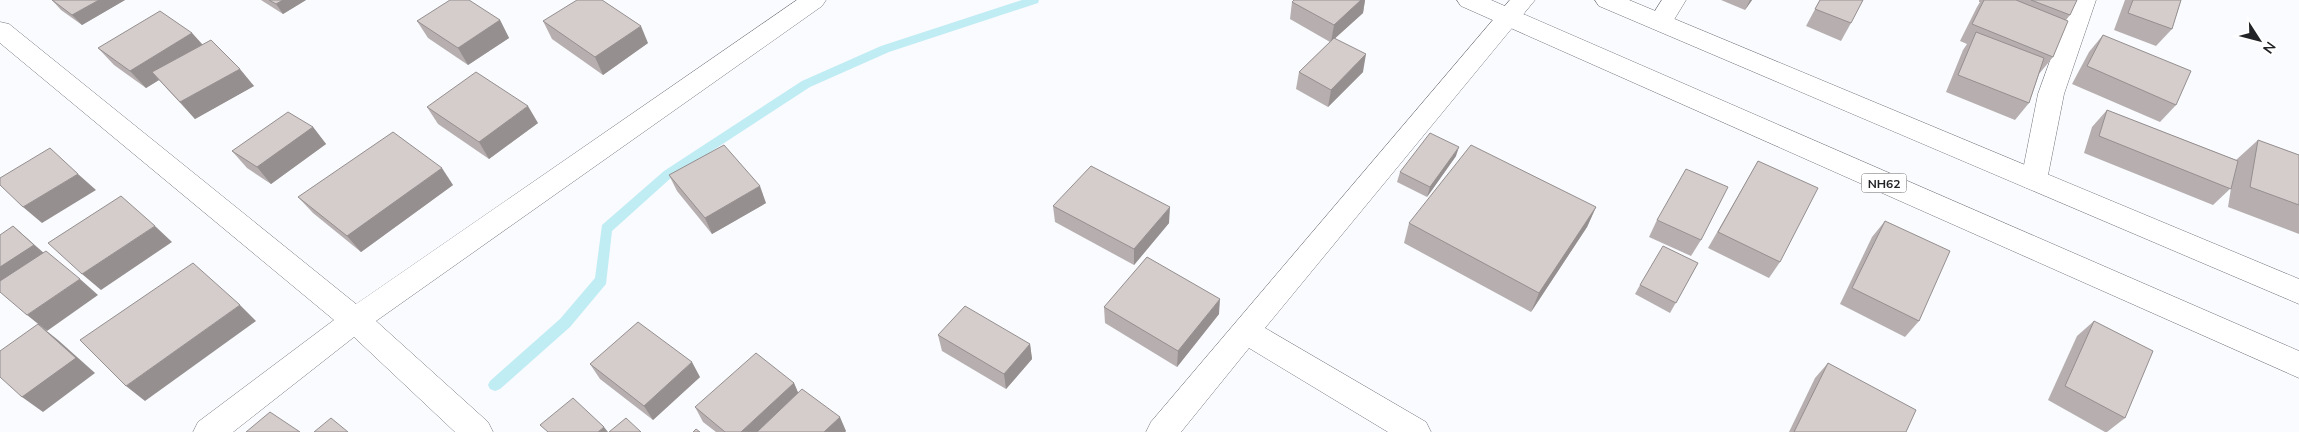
<svg xmlns="http://www.w3.org/2000/svg" width="2299" height="432" font-family="Mulish,sans-serif">
	<rect width="100%" height="100%" fill="#f9fbff"/>
	<g fill="none" stroke-linecap="round" stroke-linejoin="round">
		<polygon fill="#c0ecf4" fill-rule="evenodd" points="1022,0 1039,0 1038,3 889,52 810,87 672,177 612,231 606,284 570,327 500,389 495,391 490,389 488,385 490,381 560,319 595,278 602,225 664,171 802,81 881,46"/>
		<defs>
			<g id="minor">
				<polygon points="797,0 826,0 822,6 376,321 488,422 493,432 455,432 354,337 233,432 193,432 198,422 334,320 0,43 0,22 9,24 356,304"/>
				<polygon points="1510,0 1535,0 1265,328 1426,422 1431,432 1388,432 1249,348 1181,432 1146,432 1151,422"/>
				<polygon points="1662,0 1686,0 1669,28 1660,30 1651,28 1648,22"/>
				<polygon points="2072,0 2096,0 2064,94 2047,180 2044,187 2034,190 2024,187 2021,180 2038,94"/>
			</g>
			<g id="primary">
				<polygon points="1457,0 1491,0 2299,351 2299,378 1461,6"/>
				<polygon points="1595,0 1629,0 2299,279 2299,304 1599,6"/>
			</g>
		</defs>
		<use href="#minor" stroke="#72747a" stroke-width="1"/>
		<use href="#primary" stroke="#72747a" stroke-width="1"/>
		<use href="#minor" fill="#fff" fill-rule="evenodd"/>
		<use href="#primary" fill="#fff" fill-rule="evenodd"/>
	</g>
	<g fill="#b7afaf">
		<polygon points="52,0 125,0 82,25 61,10"/>
		<polygon points="261,0 306,0 283,14"/>
		<polygon points="1294,0 1365,0 1363,13 1335,38 1363,72 1328,107 1296,89 1299,72 1330,42 1290,19 1292,2"/>
		<polygon points="1721,0 1752,0 1745,10"/>
		<polygon points="1820,0 1851,23 1841,41 1806,26"/>
		<polygon points="1979,0 2077,0 2070,15 2066,20 2053,57 2039,74 2029,103 2015,120 1946,92 1963,50 1967,44 1960,41 1977,7 1980,2 1979,2"/>
		<polygon points="2125,0 2181,0 2172,29 2156,46 2114,30"/>
		<polygon points="500,20 509,38 468,65 428,38 417,21"/>
		<polygon points="543,21 648,43 603,75 552,39"/>
		<polygon points="192,33 203,45 254,86 195,119 159,80 146,88 114,65 98,48"/>
		<polygon points="2103,35 2176,105 2160,122 2072,84 2089,52"/>
		<polygon points="427,107 538,123 489,159 438,124"/>
		<polygon points="2107,110 2236,160 2258,140 2299,155 2299,234 2228,207 2231,188 2213,205 2084,153 2092,127"/>
		<polygon points="313,127 326,144 271,184 247,168 232,151"/>
		<polygon points="1456,156 1427,197 1397,182 1400,172"/>
		<polygon points="1758,161 1780,262 1769,278 1708,248"/>
		<polygon points="669,175 766,203 712,234 677,191"/>
		<polygon points="453,185 361,252 313,213 298,197"/>
		<polygon points="1053,206 1169,223 1134,265 1055,222"/>
		<polygon points="1596,207 1587,227 1531,312 1404,243 1409,223"/>
		<polygon points="1657,220 1701,240 1691,256 1649,237"/>
		<polygon points="1885,221 1919,321 1905,337 1840,304 1872,237"/>
		<polygon points="1698,263 1670,313 1635,294 1640,285"/>
		<polygon points="1104,307 1219,314 1177,367 1105,323"/>
		<polygon points="2094,321 2125,418 2107,432 2105,432 2048,400 2077,336"/>
		<polygon points="938,335 1030,344 1032,359 1006,389 942,351"/>
		<polygon points="1828,363 1906,432 1789,432 1815,378"/>
		<polygon points="590,364 700,377 653,420 600,379"/>
		<polygon points="794,383 798,392 846,431 845,432 716,432 703,422 695,407"/>
	</g>
	<g fill="#958f8f">
		<polygon points="99,0 125,0 82,25 72,15"/>
		<polygon points="283,0 306,0 283,14 276,4"/>
		<polygon points="1361,0 1365,0 1363,13 1331,42 1334,25"/>
		<polygon points="1750,0 1752,0 1745,10"/>
		<polygon points="500,20 509,38 468,65 458,48"/>
		<polygon points="641,26 648,43 603,75 595,57"/>
		<polygon points="192,33 207,50 152,72 159,80 146,88 130,71"/>
		<polygon points="1366,54 1363,72 1328,107 1331,90"/>
		<polygon points="240,69 254,86 195,119 180,102"/>
		<polygon points="528,106 538,123 489,159 479,142"/>
		<polygon points="313,127 326,144 271,184 257,167"/>
		<polygon points="1459,147 1456,156 1427,197 1430,187"/>
		<polygon points="442,168 453,185 361,252 347,236"/>
		<polygon points="78,174 96,190 42,223 23,207"/>
		<polygon points="760,186 766,203 712,234 705,218"/>
		<polygon points="1170,207 1169,223 1134,265 1134,249"/>
		<polygon points="1596,207 1587,227 1531,312 1539,293"/>
		<polygon points="13,226 45,254 0,284 0,267"/>
		<polygon points="155,226 172,242 101,290 82,274"/>
		<polygon points="80,279 98,295 47,331 27,315"/>
		<polygon points="1220,299 1219,314 1177,367 1178,351"/>
		<polygon points="240,305 256,321 145,401 126,386"/>
		<polygon points="38,324 58,340 95,373 43,412 22,397"/>
		<polygon points="1030,344 1032,359 1006,389 1004,374"/>
		<polygon points="692,362 700,377 653,420 644,406"/>
		<polygon points="794,383 800,398 757,432 741,432"/>
		<polygon points="840,417 846,431 845,432 824,432"/>
		<polygon points="604,427 608,432 598,432"/>
	</g>
	<g fill="#d5cccc" stroke="#958f8f">
		<polygon points="52,0 99,0 72,15"/>
		<polygon points="269,0 283,0 276,4"/>
		<polygon points="450,0 469,0 500,20 458,48 417,21"/>
		<polygon points="577,0 602,0 641,26 595,57 543,21"/>
		<polygon points="1294,0 1361,0 1334,25 1292,2"/>
		<polygon points="1820,0 1863,0 1851,23 1815,9"/>
		<polygon points="1984,0 2016,0 2068,21 2053,57 1972,24"/>
		<polygon points="2031,0 2077,0 2070,15"/>
		<polygon points="2133,0 2181,0 2172,29 2128,13"/>
		<polygon points="160,11 192,33 130,71 98,48"/>
		<polygon points="1976,32 2044,58 2029,103 1958,75"/>
		<polygon points="2103,35 2191,71 2176,105 2087,66"/>
		<polygon points="1334,38 1366,54 1331,90 1299,72"/>
		<polygon points="211,40 240,69 180,102 152,72"/>
		<polygon points="476,72 528,106 479,142 427,107"/>
		<polygon points="2107,110 2238,161 2231,189 2099,136"/>
		<polygon points="288,112 313,127 257,167 232,151"/>
		<polygon points="393,132 442,168 347,236 298,197"/>
		<polygon points="1430,133 1459,147 1430,187 1400,172"/>
		<polygon points="2258,140 2299,155 2299,205 2250,187"/>
		<polygon points="724,145 760,186 705,218 669,175"/>
		<polygon points="1471,145 1596,207 1539,293 1409,223"/>
		<polygon points="50,148 78,174 23,207 0,185 0,178"/>
		<polygon points="1758,161 1818,188 1780,262 1718,232"/>
		<polygon points="1091,166 1170,207 1134,249 1053,206"/>
		<polygon points="1686,169 1728,187 1701,240 1657,220"/>
		<polygon points="121,196 155,226 82,274 48,243"/>
		<polygon points="1885,221 1950,251 1919,321 1852,288"/>
		<polygon points="13,226 34,245 0,267 0,235"/>
		<polygon points="1663,246 1698,263 1676,303 1640,285"/>
		<polygon points="46,251 80,279 27,315 0,292 0,281"/>
		<polygon points="1147,257 1220,299 1178,351 1104,307"/>
		<polygon points="193,263 240,305 126,386 80,340"/>
		<polygon points="965,306 1030,344 1004,374 938,335"/>
		<polygon points="2094,321 2153,351 2125,418 2065,386"/>
		<polygon points="638,322 692,362 644,406 590,364"/>
		<polygon points="38,324 76,358 22,397 0,377 0,351"/>
		<polygon points="756,353 794,383 741,432 725,432 695,407"/>
		<polygon points="1828,363 1916,410 1906,432 1794,432"/>
		<polygon points="802,389 840,417 824,432 757,432"/>
		<polygon points="573,398 604,427 598,432 548,432 540,425"/>
		<polygon points="270,412 300,432 246,432"/>
		<polygon points="331,418 348,432 314,432"/>
		<polygon points="626,418 641,432 609,432"/>
		<polygon points="696,429 700,432 693,432"/>
	</g>
	<g text-anchor="middle" dominant-baseline="central" stroke-width="5" stroke-linejoin="round" paint-order="stroke">
		<rect fill="#fff" stroke="#646567" stroke-width="1" x="1861.5" y="173.5" width="45" height="19" rx="4"/>
		<g font-size="12" font-weight="bold" fill="#222326">
			<text x="1884" y="183">NH62</text>
		</g>
	</g>
	<g transform="translate(2259 40) rotate(126)" stroke="#ffffff" stroke-width="4" paint-order="stroke">
	<path d="M0-4L9 19L0 12L-9 19Z" fill="#222326"/>
	<text y="-8" font-size="14" font-weight="bold" text-anchor="middle" fill="#222326">N</text>
	</g>
</svg>
